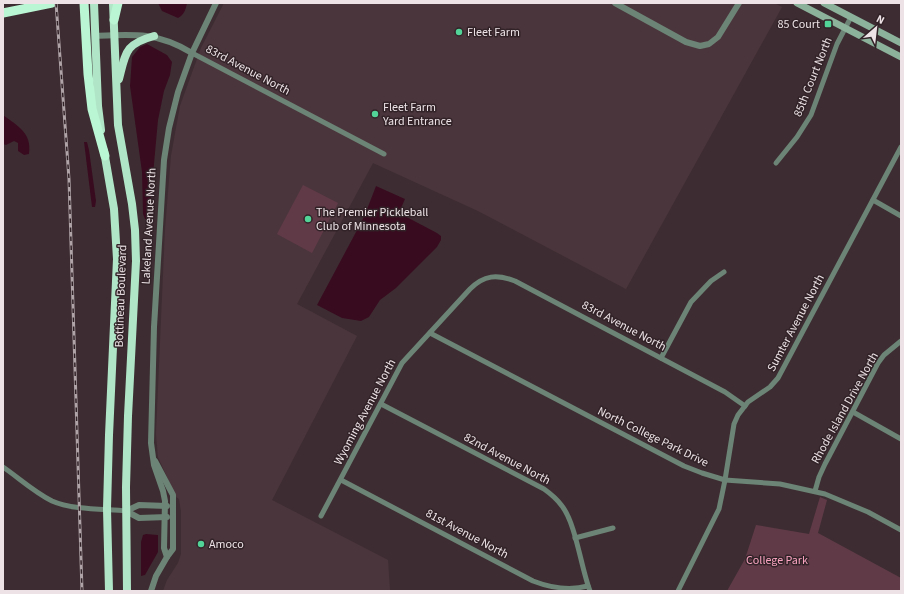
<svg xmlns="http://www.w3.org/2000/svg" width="904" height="594" font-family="'Source Sans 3',sans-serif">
	<rect width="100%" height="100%" fill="#3d2d32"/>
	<polygon fill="#4b353c" points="224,3 774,3 782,7 626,289 478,211 373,163 297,304 357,336 272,500 388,560 390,591 163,591 167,580 178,563 181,554 181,511 179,499 176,497 158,457 156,434 165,230 171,156 180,106 201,48"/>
	<g fill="#613a48">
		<polygon points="303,185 338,203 312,253 277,234"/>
		<polygon points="820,497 827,500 818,533 901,578 901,591 727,591 745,559 756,525 809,534"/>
	</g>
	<g fill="#390b1f">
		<path d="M158,3H187C186,9 184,15 178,18L162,11Z"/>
		<polygon points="147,44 167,55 172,62 170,75 164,91 158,120 149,219 145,219 143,214 142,172 130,86 132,57 140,47"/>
		<path d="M3,115C18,126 32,133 29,154L24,155L18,151V143L14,141L6,145L3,144Z"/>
		<polygon points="84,142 87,142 89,150 96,201 95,207 92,207"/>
		<polygon points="376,186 405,199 399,213 437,233 441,236 441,240 437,247 396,288 380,300 369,317 361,321 342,318 317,305 364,217"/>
		<polygon points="146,534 158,535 158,552 145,575 141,576 141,542 143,535"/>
	</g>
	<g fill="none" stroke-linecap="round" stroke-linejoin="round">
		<g stroke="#6c8476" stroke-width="5">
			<polyline points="192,53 384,154"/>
			<polyline points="776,163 797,137 811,115 837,44 851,17"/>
			<polyline points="873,200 901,216"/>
			<polyline points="430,333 684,466 702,473 725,480 780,484 825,494 868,512 901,530"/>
			<polyline points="661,358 691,302 711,281 724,272"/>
			<path d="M381,404L544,489C551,494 557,499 562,506C576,524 581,568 590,591"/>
			<polyline points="853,412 901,439"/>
			<path d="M3,467C19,478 34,492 52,501C72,510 104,509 126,511"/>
			<path d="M341,480L533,581C551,588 569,591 588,586"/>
			<polyline points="815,491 819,477 825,464 878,363 884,355 901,341"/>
			<path d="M321,516L402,363L470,289C484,275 497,274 515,281L725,392L745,406"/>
			<polyline points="575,538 613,528"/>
			<polyline points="678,591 719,509 725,480 734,424 738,415 748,402 770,387 778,378 901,147"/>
		</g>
		<g stroke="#6c8476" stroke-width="6">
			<polyline points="615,3 686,42 700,46 709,44 718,37 739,3"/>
			<path d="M95,36C134,34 157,32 192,53"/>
			<polyline points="126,511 139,518 167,517"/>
			<polyline points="126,511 139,505 167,506"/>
			<polyline points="167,557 164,548 165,501 163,491 154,465 151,443 154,327 164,160 169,128 178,92 192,53 216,3"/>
			<polyline points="151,591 156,576 167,557 173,549 173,495 155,461"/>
		</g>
		<g stroke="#8cb29c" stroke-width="7">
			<polyline points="797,3 901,57"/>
			<polyline points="824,3 901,43"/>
		</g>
		<g stroke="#b0e6c7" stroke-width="8">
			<polyline points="94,3 98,106 101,130"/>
			<polyline points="113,3 118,125 132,204 135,230 136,261 128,416 126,487 127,591"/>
			<path d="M119,79C126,52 125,44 154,36"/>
			<polyline points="104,151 114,209 117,259 109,435 107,509 109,591"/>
		</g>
		<g stroke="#bbf6d4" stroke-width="9">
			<polyline points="84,3 88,74 92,109 105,156"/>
			<polyline points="3,13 52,3"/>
			<polyline points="114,20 118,3"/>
		</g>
		<defs>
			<polyline id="rail" points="56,3 69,179 82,591"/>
		</defs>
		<use href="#rail" stroke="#b0a4a8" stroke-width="3"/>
		<use href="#rail" stroke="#322328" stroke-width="1.5" stroke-dasharray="4.5" stroke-linecap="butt"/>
	</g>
	<g fill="#52d397" stroke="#322328" stroke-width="1.5">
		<rect x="824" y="20" width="8" height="8" rx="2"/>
		<circle cx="459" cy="32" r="4"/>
		<circle cx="375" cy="114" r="4"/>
		<circle cx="308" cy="219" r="4"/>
		<circle cx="201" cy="544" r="4"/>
	</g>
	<g text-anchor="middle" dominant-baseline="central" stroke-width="3" stroke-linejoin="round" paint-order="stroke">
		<g font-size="12" fill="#ede3e6" stroke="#322328" text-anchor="start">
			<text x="820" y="24" text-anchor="end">85 Court</text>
			<text x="467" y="32">Fleet Farm</text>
			<text x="383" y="107">Fleet Farm<tspan x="383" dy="14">Yard Entrance</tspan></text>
			<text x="316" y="212">The Premier Pickleball<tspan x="316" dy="14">Club of Minnesota</tspan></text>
			<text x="209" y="544">Amoco</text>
		</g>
		<g font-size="12" fill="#ede3e6" stroke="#322328">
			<text transform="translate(248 70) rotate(28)">83rd Avenue North</text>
			<text transform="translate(813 77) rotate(-68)">85th Court North</text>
			<text transform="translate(149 226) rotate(-87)">Lakeland Avenue North</text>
			<text transform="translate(121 296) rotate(-88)">Bottineau Boulevard</text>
			<text transform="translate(796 323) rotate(-62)">Sumter Avenue North</text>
			<text transform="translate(624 326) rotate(28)">83rd Avenue North</text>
			<text transform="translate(845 408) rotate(-61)">Rhode Island Drive North</text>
			<text transform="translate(365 412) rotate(-62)">Wyoming Avenue North</text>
			<text transform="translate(653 437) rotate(26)">North College Park Drive</text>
			<text transform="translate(507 459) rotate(28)">82nd Avenue North</text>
			<text transform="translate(467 534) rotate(28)">81st Avenue North</text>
		</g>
		<g font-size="12" fill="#f9a4c1" stroke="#322328">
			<text x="777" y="560">College Park</text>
		</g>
	</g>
	<rect width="904" height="594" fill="none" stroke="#ede3e6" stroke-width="8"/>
	<g transform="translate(876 28) rotate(28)" stroke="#322328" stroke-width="3" paint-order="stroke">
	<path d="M0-3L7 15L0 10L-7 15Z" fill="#ede3e6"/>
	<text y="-6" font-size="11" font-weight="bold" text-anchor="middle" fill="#ede3e6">N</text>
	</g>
</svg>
